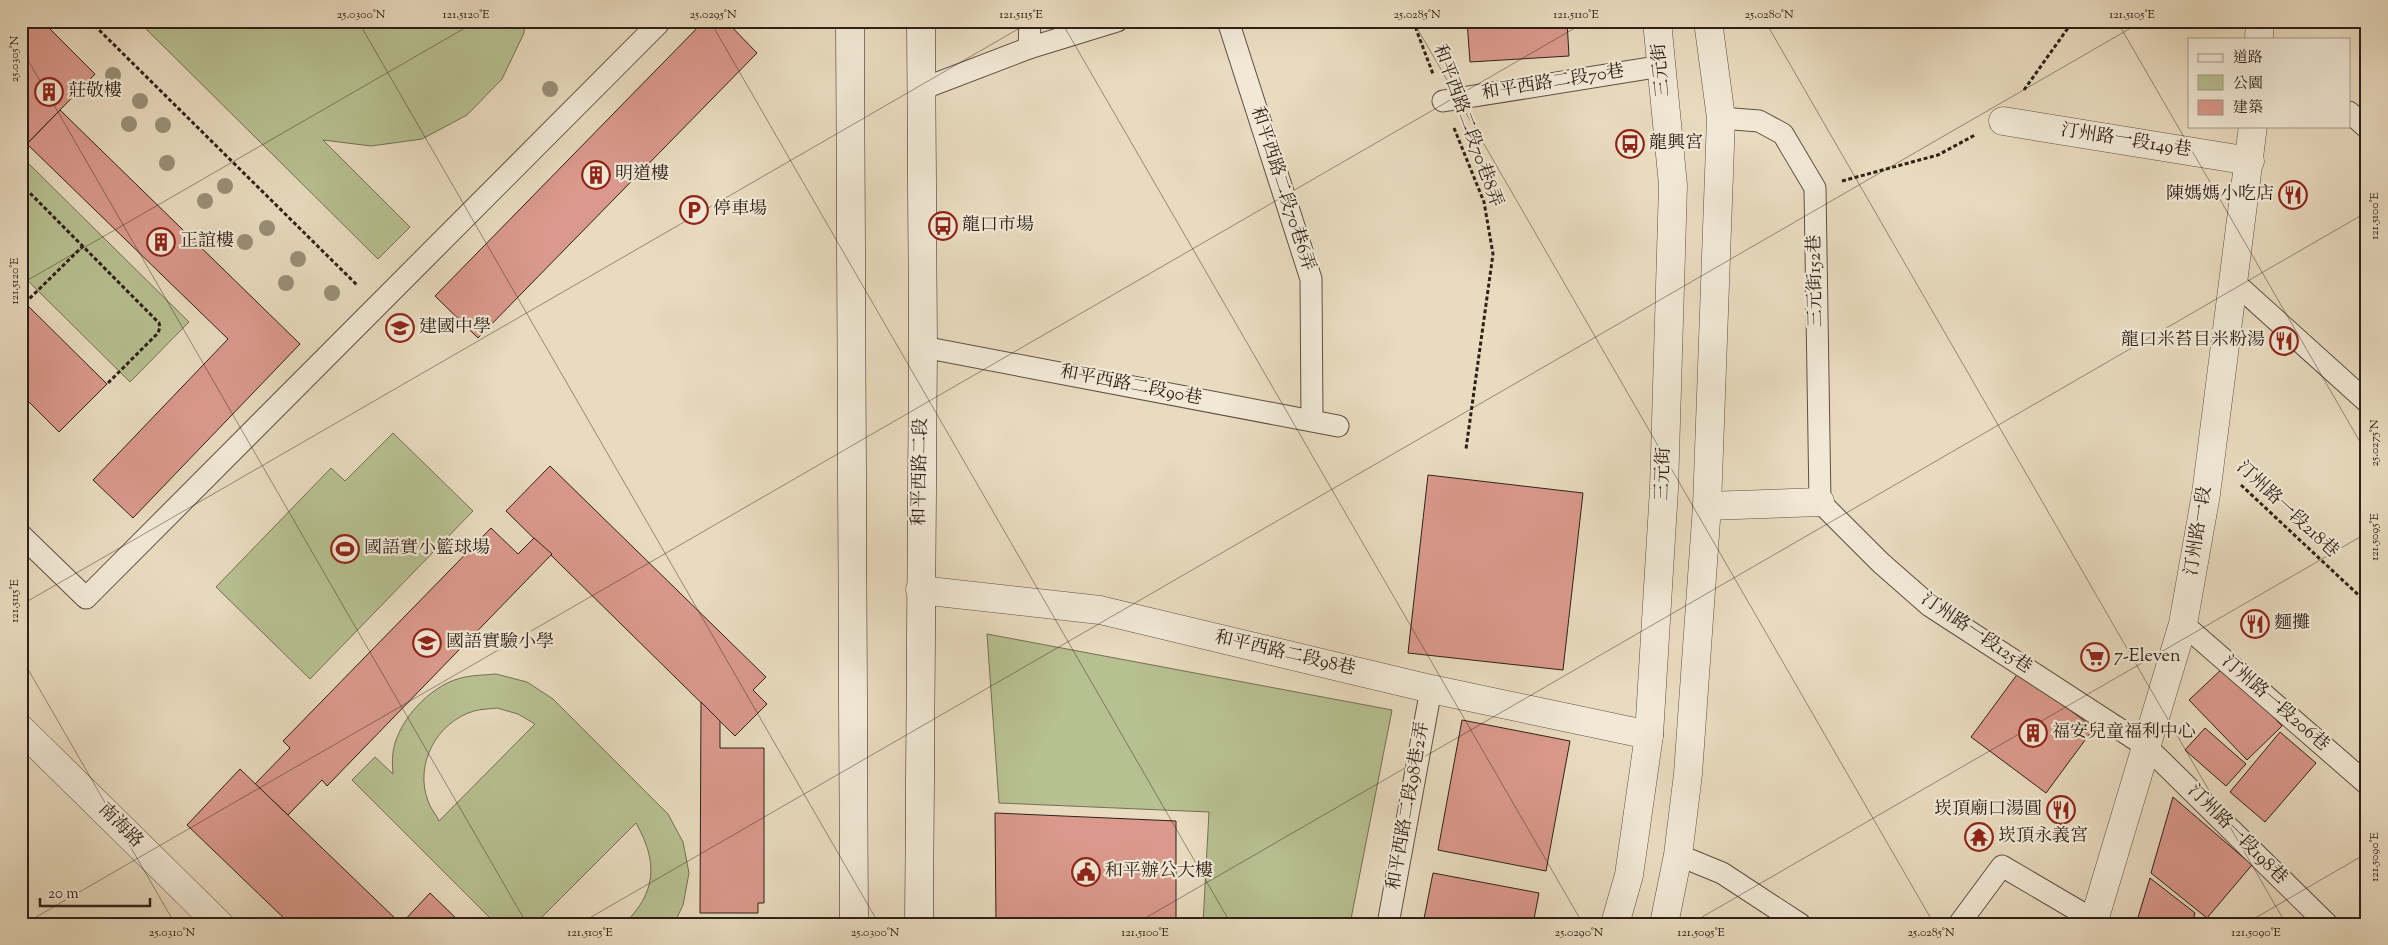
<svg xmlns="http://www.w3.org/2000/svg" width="2388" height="945" font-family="'Sorts Mill Goudy','Noto Serif TC',serif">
	<rect width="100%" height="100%" fill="#e9dbbf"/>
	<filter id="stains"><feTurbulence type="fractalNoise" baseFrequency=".004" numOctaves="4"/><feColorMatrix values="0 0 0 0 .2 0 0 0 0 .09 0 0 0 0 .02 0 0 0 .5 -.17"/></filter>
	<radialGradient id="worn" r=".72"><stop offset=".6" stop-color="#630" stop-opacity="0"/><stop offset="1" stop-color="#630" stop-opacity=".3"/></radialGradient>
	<g fill="#b7c091" stroke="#737054" fill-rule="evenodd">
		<polygon points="138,21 525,21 524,33 502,79 467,115 422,139 371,146 323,140 410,227 378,259"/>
		<polygon points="29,164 189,322 130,382 21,274 21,172"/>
		<polygon points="393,433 473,511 310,679 216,587 331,468 345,481"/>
		<polygon points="987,634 1392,710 1350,924 1203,924 1209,812 999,803"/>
		<path d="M496,674L527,682L553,699L668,814L683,842L689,873L683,905L674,924H624C657,892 658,862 636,823L539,920L544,924H496L352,780L375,757L393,774C392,763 392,754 395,743C404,714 434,683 465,677C475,675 486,675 496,674ZM497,708L518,714L535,724L439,821C436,814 430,808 428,801C414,764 437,722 474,711C481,709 490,709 497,708Z"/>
	</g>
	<g fill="#da998c" stroke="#2f2018">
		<polygon points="21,21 42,21 95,74 21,150"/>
		<polygon points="704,21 726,21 757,53 478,338 435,296"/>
		<polygon points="1467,21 1567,21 1569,56 1470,62"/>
		<polygon points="60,110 300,344 133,518 93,480 228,339 27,144"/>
		<polygon points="21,299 107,384 59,432 21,394"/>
		<polygon points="550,466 766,677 753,690 767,704 735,736 506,511"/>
		<polygon points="1428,475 1583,493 1563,670 1408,653"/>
		<polygon points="491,528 518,554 534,538 552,554 327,786 322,780 288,815 255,784 290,748 283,741"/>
		<polygon points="2225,666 2282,726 2247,760 2189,700"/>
		<polygon points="2019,672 2094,728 2046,793 1971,737"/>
		<polygon points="701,702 720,721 720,748 764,748 764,903 758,903 758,913 700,913"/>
		<polygon points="1462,720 1570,741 1546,871 1438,850"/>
		<polygon points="2205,728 2246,764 2226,786 2185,750"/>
		<polygon points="2280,732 2316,763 2265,822 2230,792"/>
		<polygon points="240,769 401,924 430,893 462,924 290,924 187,825"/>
		<polygon points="2173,797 2252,865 2207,918 2151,873"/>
		<polygon points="995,813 1176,821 1176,924 996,924"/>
		<polygon points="1433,873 1539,893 1533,924 1423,924"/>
		<polygon points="2150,878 2195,913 2192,924 2136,924"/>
	</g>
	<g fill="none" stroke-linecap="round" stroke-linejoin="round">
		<defs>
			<g id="service">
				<polyline points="1228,21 1311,279 1312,420"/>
				<polyline points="1029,48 1030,21"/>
				<polyline points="922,89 1029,48 1117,21"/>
				<polyline points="1443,101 1662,66"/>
				<polyline points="2349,112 2367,128"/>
				<polyline points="1721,118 1759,121 1783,134 1815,188 1820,502 1881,563 1930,606 2147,747 2327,924"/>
				<polyline points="2234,282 2367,402"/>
				<polyline points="923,347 1338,426"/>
				<polyline points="21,535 86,598 658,24 658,21"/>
				<polyline points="2183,624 2367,784"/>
				<polyline points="1678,855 1722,873 1800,924"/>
				<polyline points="1388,924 1431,689"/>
				<polyline points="1959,924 2002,866 2094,920"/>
			</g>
			<polyline id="pedestrian" points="2003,121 2250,161"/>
			<g id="minor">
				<polyline points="1707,506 1820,502"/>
				<polyline points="920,590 1100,610 1431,689 1649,735"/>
			</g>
			<g id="tertiary">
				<polyline points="2259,39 2260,21"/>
				<polyline points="21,729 219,924"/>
				<polyline points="1615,924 1629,875 1649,735 1664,489 1673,185 1657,21"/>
				<polyline points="1664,924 1678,855 1688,774 1707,506 1721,118 1708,21"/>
				<polyline points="2093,924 2183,624 2206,494 2253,126"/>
			</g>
			<g id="secondary">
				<polyline points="850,21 854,924"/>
				<polyline points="919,924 923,347 921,21"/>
			</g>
		</defs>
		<use href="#service" stroke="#5e4f42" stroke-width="23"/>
		<use href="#pedestrian" stroke="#5e4f42" stroke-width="29"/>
		<use href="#minor" stroke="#5e4f42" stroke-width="29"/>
		<use href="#tertiary" stroke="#5e4f42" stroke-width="29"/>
		<use href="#secondary" stroke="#2f2018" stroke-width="29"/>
		<g stroke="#2f2018" stroke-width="3" stroke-dasharray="4 2.5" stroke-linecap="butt">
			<polyline points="90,21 357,285"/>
			<polyline points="1413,21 1433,74"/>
			<polyline points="2024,90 2073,21"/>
			<polyline points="1454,128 1484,202 1493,254 1466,449"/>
			<polyline points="1842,181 1938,155 1975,135"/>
			<polyline points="21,184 159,323 160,327 158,333 107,384"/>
			<polyline points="25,303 83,246"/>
			<polyline points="2241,485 2367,603"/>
		</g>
		<use href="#service" stroke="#f1e8d5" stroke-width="21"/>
		<use href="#pedestrian" stroke="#f1e8d5" stroke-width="28"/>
		<use href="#minor" stroke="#f1e8d5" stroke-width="28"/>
		<use href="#tertiary" stroke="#f1e8d5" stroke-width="28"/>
		<use href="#secondary" stroke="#f1e8d5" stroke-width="28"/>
	</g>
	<g fill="#998f77">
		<circle cx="113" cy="75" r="8"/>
		<circle cx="550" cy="89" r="8"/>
		<circle cx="140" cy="101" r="8"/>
		<circle cx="129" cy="124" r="8"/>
		<circle cx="163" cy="125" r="8"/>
		<circle cx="167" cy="163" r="8"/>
		<circle cx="225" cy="186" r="8"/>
		<circle cx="205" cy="201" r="8"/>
		<circle cx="267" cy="228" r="8"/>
		<circle cx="245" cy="242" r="8"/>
		<circle cx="298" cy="259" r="8"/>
		<circle cx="286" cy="283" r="8"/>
		<circle cx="332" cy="293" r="8"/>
	</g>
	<path fill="none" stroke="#2f2018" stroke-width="1" stroke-opacity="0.45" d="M358,21L879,924M710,21L1231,924M1061,21L1583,924M1413,21L1934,924M1765,21L2286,924M2117,21L2367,454M21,48L527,924M21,284L477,21M21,605L1032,21M21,657L175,924M24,924L1587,21M579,924L2143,21M1135,924L2367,212M1690,924L2367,533M2245,924L2367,853"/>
	<defs>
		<symbol id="building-ring" viewBox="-11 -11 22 22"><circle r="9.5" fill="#f1e8d5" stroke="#8f2418" stroke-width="1.5"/><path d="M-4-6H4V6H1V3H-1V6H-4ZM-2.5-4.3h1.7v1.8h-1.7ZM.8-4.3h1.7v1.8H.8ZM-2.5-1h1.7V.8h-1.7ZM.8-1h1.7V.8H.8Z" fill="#8f2418"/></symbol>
		<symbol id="bus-ring" viewBox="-11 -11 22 22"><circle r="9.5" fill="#f1e8d5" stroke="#8f2418" stroke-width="1.5"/><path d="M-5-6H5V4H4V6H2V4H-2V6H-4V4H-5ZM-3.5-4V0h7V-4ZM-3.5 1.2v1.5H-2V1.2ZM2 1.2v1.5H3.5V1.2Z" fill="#8f2418"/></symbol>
		<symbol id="restaurant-ring" viewBox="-11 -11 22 22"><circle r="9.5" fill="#f1e8d5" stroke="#8f2418" stroke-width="1.5"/><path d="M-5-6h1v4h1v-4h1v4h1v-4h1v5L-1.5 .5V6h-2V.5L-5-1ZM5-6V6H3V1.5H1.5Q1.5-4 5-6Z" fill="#8f2418"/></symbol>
		<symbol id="parking-ring" viewBox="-11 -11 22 22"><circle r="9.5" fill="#f1e8d5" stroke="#8f2418" stroke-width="1.5"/><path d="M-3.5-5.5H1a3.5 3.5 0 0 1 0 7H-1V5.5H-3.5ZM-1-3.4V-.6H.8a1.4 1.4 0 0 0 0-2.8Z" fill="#8f2418"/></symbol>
		<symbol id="school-ring" viewBox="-11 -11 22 22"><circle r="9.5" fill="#f1e8d5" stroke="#8f2418" stroke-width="1.5"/><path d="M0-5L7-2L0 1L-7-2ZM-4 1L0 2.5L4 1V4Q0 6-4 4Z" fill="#8f2418"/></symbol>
		<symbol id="stadium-ring" viewBox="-11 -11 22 22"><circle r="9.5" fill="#f1e8d5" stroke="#8f2418" stroke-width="1.5"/><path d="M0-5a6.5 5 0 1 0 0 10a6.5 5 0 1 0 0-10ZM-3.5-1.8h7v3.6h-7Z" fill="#8f2418"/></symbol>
		<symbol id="supermarket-ring" viewBox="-11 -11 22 22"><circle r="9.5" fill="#f1e8d5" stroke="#8f2418" stroke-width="1.5"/><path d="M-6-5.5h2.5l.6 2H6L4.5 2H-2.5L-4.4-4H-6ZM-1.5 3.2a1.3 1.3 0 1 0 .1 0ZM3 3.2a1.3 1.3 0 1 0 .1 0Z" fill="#8f2418"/></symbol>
		<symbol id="temple-ring" viewBox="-11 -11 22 22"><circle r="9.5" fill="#f1e8d5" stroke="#8f2418" stroke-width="1.5"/><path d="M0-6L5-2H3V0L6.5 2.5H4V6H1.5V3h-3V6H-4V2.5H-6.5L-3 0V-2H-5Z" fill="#8f2418"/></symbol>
		<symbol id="civic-ring" viewBox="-11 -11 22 22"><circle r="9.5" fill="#f1e8d5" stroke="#8f2418" stroke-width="1.5"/><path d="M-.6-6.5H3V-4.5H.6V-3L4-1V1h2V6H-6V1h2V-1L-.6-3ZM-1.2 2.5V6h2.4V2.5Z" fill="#8f2418"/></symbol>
	</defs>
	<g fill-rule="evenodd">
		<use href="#building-ring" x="33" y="76" width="32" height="32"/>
		<use href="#bus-ring" x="1614" y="128" width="32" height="32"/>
		<use href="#building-ring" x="580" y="159" width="32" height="32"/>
		<use href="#restaurant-ring" x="2277" y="179" width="32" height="32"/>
		<use href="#parking-ring" x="678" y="194" width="32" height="32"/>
		<use href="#bus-ring" x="927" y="210" width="32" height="32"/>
		<use href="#building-ring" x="145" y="226" width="32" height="32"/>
		<use href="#school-ring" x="384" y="312" width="32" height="32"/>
		<use href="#restaurant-ring" x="2268" y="325" width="32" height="32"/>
		<use href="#stadium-ring" x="329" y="533" width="32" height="32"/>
		<use href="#restaurant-ring" x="2239" y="608" width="32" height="32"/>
		<use href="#school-ring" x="411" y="627" width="32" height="32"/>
		<use href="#supermarket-ring" x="2079" y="641" width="32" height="32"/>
		<use href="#building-ring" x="2017" y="717" width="32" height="32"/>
		<use href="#restaurant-ring" x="2045" y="794" width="32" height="32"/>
		<use href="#temple-ring" x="1963" y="821" width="32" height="32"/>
		<use href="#civic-ring" x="1070" y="856" width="32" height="32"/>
	</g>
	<g text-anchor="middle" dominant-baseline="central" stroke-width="4.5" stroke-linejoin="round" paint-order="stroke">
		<g font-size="18" fill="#2f2018" stroke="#f1e8d5">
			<text transform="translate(1662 70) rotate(-95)">三元街</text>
			<text transform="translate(1553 83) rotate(-9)">和平西路二段70巷</text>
			<text transform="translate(1467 126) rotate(70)">和平西路二段70巷8弄</text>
			<text transform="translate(2126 141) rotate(9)">汀州路一段149巷</text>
			<text transform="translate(1282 189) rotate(72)">和平西路二段70巷6弄</text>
			<text transform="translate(1816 281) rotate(-91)">三元街152巷</text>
			<text transform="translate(1131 386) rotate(11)">和平西路二段90巷</text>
			<text transform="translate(921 472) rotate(-89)">和平西路二段</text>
			<text transform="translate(1664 474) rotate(-88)">三元街</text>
			<text transform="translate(2287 510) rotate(43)">汀州路一段218巷</text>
			<text transform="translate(2199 531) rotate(-81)">汀州路一段</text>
			<text transform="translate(1976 634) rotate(34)">汀州路一段125巷</text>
			<text transform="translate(1285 654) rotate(13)">和平西路二段98巷</text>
			<text transform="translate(2275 704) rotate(41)">汀州路一段206巷</text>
			<text transform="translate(1409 806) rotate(-80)">和平西路二段98巷2弄</text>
			<text transform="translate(120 826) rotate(45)">南海路</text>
			<text transform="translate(2237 835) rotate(45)">汀州路一段198巷</text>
		</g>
		<g font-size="18" fill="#2f2018" stroke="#f1e8d5" text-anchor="start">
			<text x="68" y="92">莊敬樓</text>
			<text x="1649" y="144">龍興宮</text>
			<text x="615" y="175">明道樓</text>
			<text x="2274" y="195" text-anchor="end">陳媽媽小吃店</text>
			<text x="713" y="210">停車場</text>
			<text x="962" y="226">龍口市場</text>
			<text x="180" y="242">正誼樓</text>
			<text x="419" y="328">建國中學</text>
			<text x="2265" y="341" text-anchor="end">龍口米苔目米粉湯</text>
			<text x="364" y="549">國語實小籃球場</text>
			<text x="2274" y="624">麵攤</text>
			<text x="446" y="643">國語實驗小學</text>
			<text x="2114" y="657">7-Eleven</text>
			<text x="2052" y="733">福安兒童福利中心</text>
			<text x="2042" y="810" text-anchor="end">崁頂廟口湯圓</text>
			<text x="1998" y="837">崁頂永義宮</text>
			<text x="1105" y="872">和平辦公大樓</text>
		</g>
	</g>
	<rect width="2388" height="945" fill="none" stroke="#e9dbbf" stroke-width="55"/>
	<rect x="2188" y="38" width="162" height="90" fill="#f1e8d5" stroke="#a39889"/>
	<rect x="2198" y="54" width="25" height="8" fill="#f1e8d5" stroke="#a39889"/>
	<text x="2233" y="62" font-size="15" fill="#2f2018">道路</text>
	<rect x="2198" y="75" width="25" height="15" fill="#b7c091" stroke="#a39889"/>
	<text x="2233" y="88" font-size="15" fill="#2f2018">公園</text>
	<rect x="2198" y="100" width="25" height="15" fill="#da998c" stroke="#a39889"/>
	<text x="2233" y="112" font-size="15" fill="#2f2018">建築</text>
	<path d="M40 898v8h110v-8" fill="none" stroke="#2f2018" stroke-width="2.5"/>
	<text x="48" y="898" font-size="15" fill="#2f2018" stroke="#f1e8d5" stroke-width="4" paint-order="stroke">20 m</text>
	<rect x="28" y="28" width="2332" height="890" fill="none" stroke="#2f2018" stroke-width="2"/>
	<g font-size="12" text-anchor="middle" fill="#2f2018">
		<text x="361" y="18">25.0300°N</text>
		<text x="466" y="18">121.5120°E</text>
		<text x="713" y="18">25.0295°N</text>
		<text x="1021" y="18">121.5115°E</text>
		<text x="1417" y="18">25.0285°N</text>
		<text x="1576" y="18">121.5110°E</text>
		<text x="1769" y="18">25.0280°N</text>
		<text x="2132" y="18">121.5105°E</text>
		<text transform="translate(14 59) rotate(-90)" y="4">25.0305°N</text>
		<text transform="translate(2374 216) rotate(-90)" y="4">121.5100°E</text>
		<text transform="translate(14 281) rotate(-90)" y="4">121.5120°E</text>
		<text transform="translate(2374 443) rotate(-90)" y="4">25.0275°N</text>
		<text transform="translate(2374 537) rotate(-90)" y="4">121.5095°E</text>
		<text transform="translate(14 601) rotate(-90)" y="4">121.5115°E</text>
		<text transform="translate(2374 857) rotate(-90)" y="4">121.5090°E</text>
		<text x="172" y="936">25.0310°N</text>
		<text x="590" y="936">121.5105°E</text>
		<text x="875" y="936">25.0300°N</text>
		<text x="1145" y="936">121.5100°E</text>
		<text x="1579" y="936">25.0290°N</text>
		<text x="1701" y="936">121.5095°E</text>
		<text x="1931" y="936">25.0285°N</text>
		<text x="2256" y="936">121.5090°E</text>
	</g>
	<rect width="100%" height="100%" filter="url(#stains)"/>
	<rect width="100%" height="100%" fill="url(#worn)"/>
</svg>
